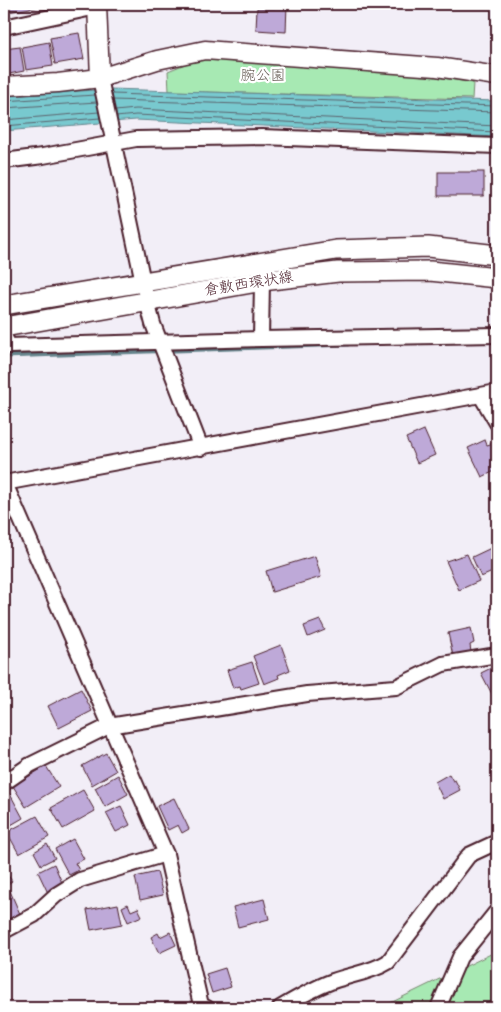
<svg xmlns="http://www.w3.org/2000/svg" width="501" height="1012" font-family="'Gochi Hand','Klee One',sans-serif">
	<rect width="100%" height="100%" fill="#f2eef7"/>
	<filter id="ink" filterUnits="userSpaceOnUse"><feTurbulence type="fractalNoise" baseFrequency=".02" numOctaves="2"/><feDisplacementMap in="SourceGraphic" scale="10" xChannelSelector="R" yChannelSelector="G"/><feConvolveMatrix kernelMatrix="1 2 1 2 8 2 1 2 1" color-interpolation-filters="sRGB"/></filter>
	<g filter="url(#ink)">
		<g fill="#a7e9b3" stroke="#78846f">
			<path d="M195,60C288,60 381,67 473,83L472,99L169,91L168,71Z"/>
			<polygon points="497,951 497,1008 380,1008"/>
		</g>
		<polygon fill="#78c9cf" stroke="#66858d" points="111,89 497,101 497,137 136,120 4,131 4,96"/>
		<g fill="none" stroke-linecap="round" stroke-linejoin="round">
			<g stroke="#5c636d" stroke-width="1">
				<polyline points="112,94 497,106"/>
				<polyline points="113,100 497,112"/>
				<polyline points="4,101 95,95"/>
				<polyline points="4,108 97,102"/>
				<polyline points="115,111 136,109 497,126"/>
				<polyline points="116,117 136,115 497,132"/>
				<polyline points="4,120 99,112"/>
				<polyline points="4,126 100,118"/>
			</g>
			<polyline stroke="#66858d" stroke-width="5" points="4,356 348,344"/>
		</g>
		<g fill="#bea9d8" stroke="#4a1f2b">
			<polygon points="6,4 36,4 36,7 8,12"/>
			<polygon points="276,4 287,4 286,32 256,30 257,8 275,8"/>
			<polygon points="79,33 84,59 55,64 50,38"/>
			<polygon points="49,42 53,66 26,70 22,47"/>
			<polygon points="20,47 24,71 4,75 4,49"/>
			<rect x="438" y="172" width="46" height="24"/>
			<polygon points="424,430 435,455 417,463 406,438"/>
			<polygon points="485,440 487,445 497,442 497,470 482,477 468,448"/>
			<polygon points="491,548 497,563 497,570 481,577 472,557"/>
			<polygon points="467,554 479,581 459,590 446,561"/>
			<polygon points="315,556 321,577 272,592 266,571"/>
			<polygon points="320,620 325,630 308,637 304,626"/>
			<polygon points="471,628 474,643 470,645 471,652 453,656 448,633"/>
			<polygon points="281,645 290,670 278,675 279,678 264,684 253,656"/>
			<polygon points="252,662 259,683 241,689 240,686 233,688 227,670"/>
			<polygon points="497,665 497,694 493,696 481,673"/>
			<polygon points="81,689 92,711 59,728 48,706"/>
			<polygon points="106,753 116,771 92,785 82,766"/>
			<polygon points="46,766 59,787 26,807 13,786"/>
			<polygon points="449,774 453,781 455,780 460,790 443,799 435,782"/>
			<polygon points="118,775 128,794 105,807 95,788"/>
			<polygon points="83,790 95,811 63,829 51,808"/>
			<polygon points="10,794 23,818 4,829 4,797"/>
			<polygon points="174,798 189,829 182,833 178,825 168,830 157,806"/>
			<polygon points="121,806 130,825 116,832 106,813"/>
			<polygon points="37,816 49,837 19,854 7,832"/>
			<polygon points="73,839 84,859 75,863 79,870 69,875 55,849"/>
			<polygon points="47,844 55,858 41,865 34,852"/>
			<polygon points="54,864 63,885 48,893 38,872"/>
			<polygon points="4,870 12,881 4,887"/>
			<polygon points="157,872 163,895 140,900 135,877"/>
			<polygon points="10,891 20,914 4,922 4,894"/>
			<polygon points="264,899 269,919 238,927 233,907"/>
			<polygon points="118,904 122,924 91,930 87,910"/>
			<polygon points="128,904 131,911 138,908 142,916 128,922 122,907"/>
			<polygon points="170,932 176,945 159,953 151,937 158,933 160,937"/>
			<polygon points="225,968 231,987 212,993 206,974"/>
		</g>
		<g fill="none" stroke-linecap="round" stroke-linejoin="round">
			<defs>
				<g id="minor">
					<polyline points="4,27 97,7"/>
					<polyline points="100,78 147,301 153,324 201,448"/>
					<polyline points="4,161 43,156 136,139 262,137 497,146"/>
					<polyline points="4,336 9,346 261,339 497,335"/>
					<polyline points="261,339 262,281"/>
					<polyline points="481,396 497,423"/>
					<polyline points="4,481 166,854 201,1005 207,1008"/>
					<polyline points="4,483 497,392"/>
					<polyline points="4,783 30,765 109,726 307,694 396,687 443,664 497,655"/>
					<polyline points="4,931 34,915 56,895 80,880 166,854"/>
					<path d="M280,1008C297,998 314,988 333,981C352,974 370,973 388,962L469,855L497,842"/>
					<polyline points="438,1008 460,957 497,911"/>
				</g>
				<g id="tertiary">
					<polyline points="97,4 100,78"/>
					<polyline points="4,86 58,83 100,78 157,60 205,50 437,67 497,76"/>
				</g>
				<g id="secondary">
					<polyline points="4,305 336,250 428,247 497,255"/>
					<polyline points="4,327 262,281 338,272 430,271 497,278"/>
				</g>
			</defs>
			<use href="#minor" stroke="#4a1f2b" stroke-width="18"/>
			<use href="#tertiary" stroke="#4a1f2b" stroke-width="21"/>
			<use href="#secondary" stroke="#4a1f2b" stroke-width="22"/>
			<use href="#minor" stroke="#fff" stroke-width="14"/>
			<use href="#tertiary" stroke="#fff" stroke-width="18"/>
			<use href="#secondary" stroke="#fff" stroke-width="19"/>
		</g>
	</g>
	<g text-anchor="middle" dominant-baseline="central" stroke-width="4.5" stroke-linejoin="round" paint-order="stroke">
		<g font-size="15" fill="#665c54" stroke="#fff">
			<text x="263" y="77">腕公園</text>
		</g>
		<g font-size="15" fill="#4a1f2b" stroke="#fff">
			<text transform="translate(249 285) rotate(-9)">倉敷西環状線</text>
		</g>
	</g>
	<rect width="501" height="1012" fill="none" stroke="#fff" stroke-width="20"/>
	<rect x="10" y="10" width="481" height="992" fill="none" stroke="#4a1f2b" stroke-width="2" filter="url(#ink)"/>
</svg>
